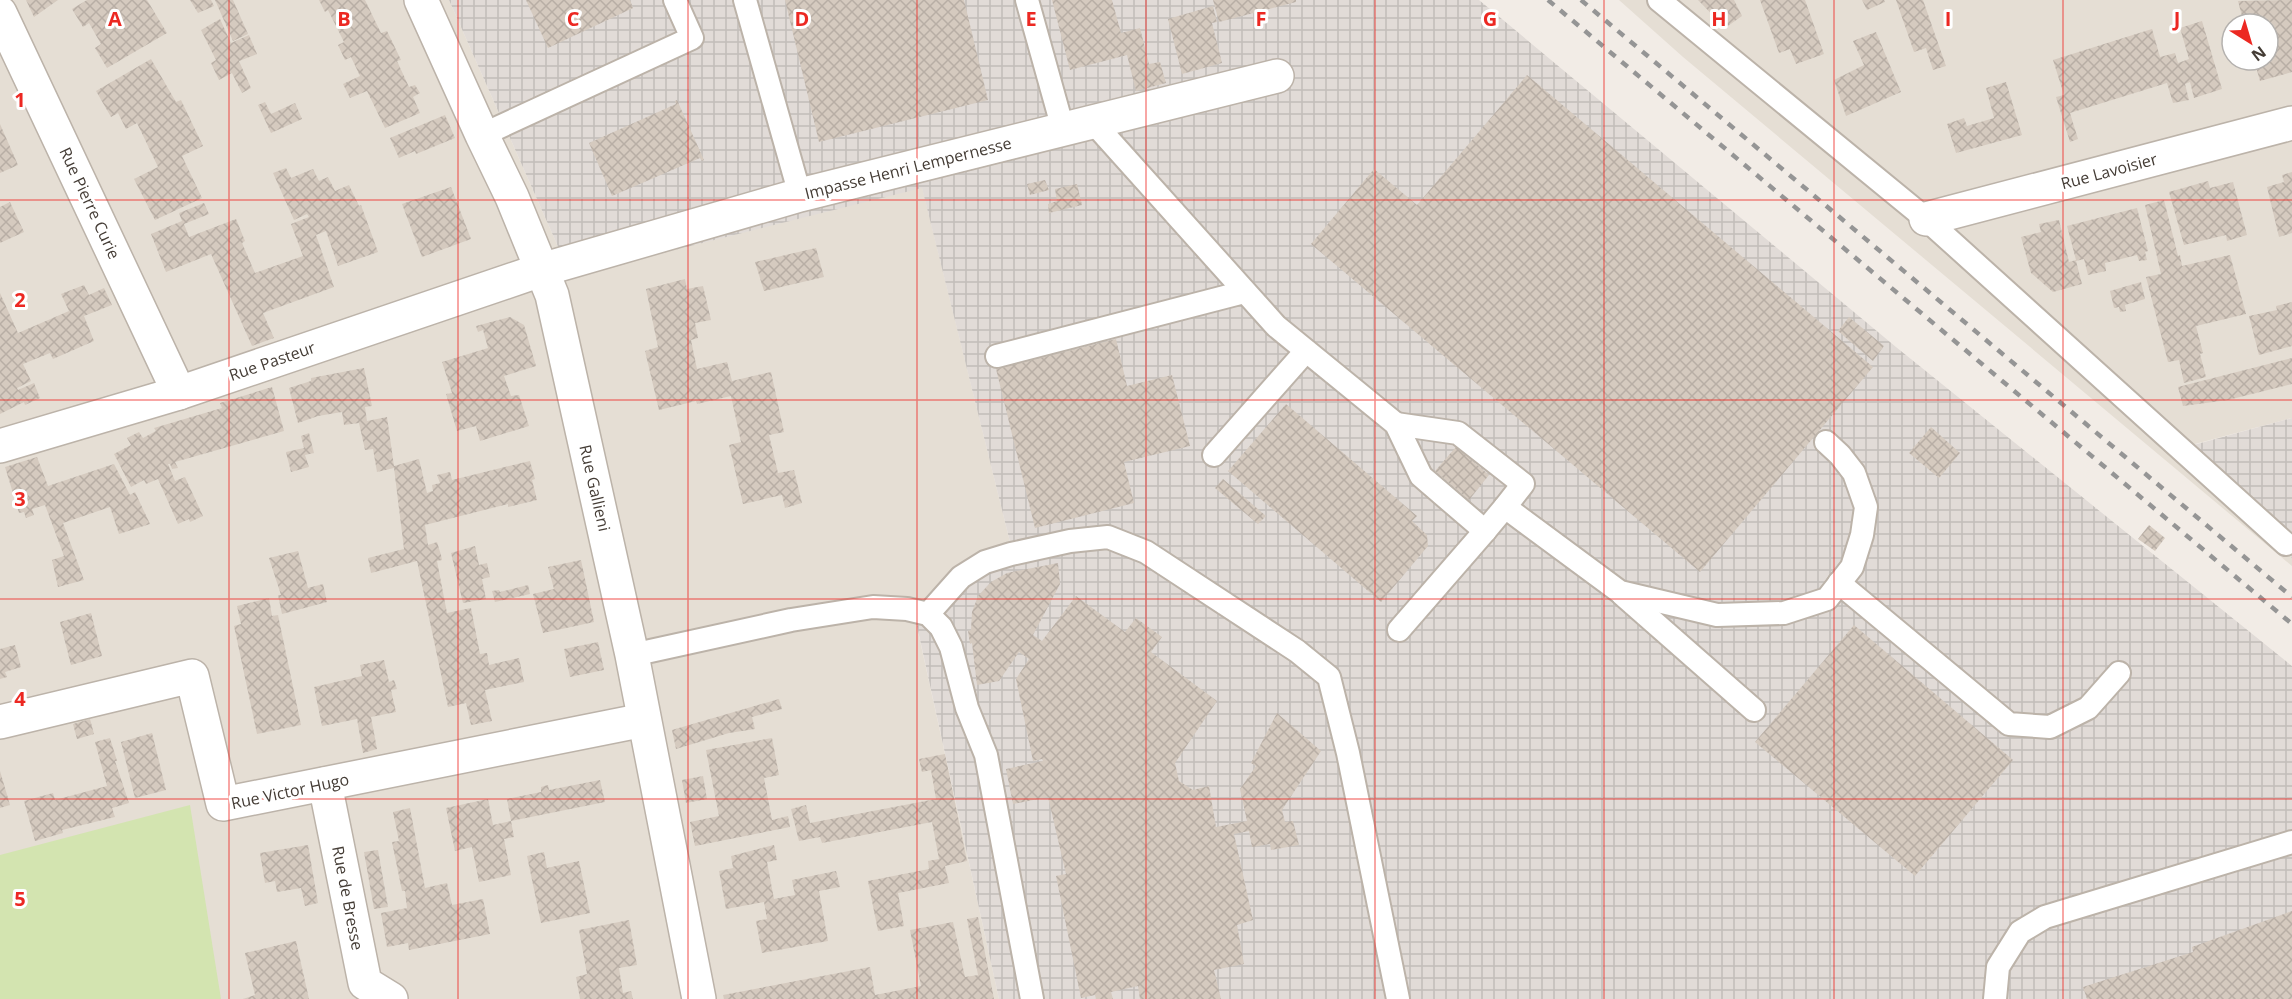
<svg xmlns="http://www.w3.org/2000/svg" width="2292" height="999" font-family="'Open Sans',sans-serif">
	<defs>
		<pattern id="industrial-grid" width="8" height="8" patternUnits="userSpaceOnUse" patternTransform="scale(1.5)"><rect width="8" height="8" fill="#e1dbd7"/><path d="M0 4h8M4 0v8" fill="none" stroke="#c2bdb9"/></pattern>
		<pattern id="building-cross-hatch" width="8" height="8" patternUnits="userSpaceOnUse" patternTransform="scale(1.5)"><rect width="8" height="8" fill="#d5cabf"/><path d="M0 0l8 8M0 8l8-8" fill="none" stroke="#b8aea5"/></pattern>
	</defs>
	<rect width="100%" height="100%" fill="#f2ece6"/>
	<g fill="#e5ded4" fill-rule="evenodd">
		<polygon points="0,0 449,0 571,276 922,187 1012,550 917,627 999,999 0,999"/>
		<path d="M1619,0H2292V418L2195,444L2206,487L2292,558V566L1683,57ZM2232,24H2268V60H2232Z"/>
	</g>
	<g fill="url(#industrial-grid)">
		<polygon points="449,0 1479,0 1896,347 2292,666 2292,999 999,999 917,626 1012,550 922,188 571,276"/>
		<polygon points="2292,418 2292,558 2206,487 2168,452"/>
	</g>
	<polygon fill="#d3e4b0" points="190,805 221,999 0,999 0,855"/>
	<g fill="url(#building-cross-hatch)">
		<polygon points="26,0 58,0 34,17"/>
		<polygon points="87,0 147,0 167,33 107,68 95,48 101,44 89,23 83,27 72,9"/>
		<polygon points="190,0 211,0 214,6 198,13"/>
		<polygon points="215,0 233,0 248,34 233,41"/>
		<polygon points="319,0 365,0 381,33 387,31 401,60 397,61 409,87 415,85 420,93 413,97 420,113 385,128 367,91 350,98 343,84 360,76 351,57 345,60 338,45 344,42 328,10 325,12"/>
		<polygon points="526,0 630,0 633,8 548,48"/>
		<polygon points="785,0 964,0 988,100 819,142"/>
		<polygon points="1052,0 1112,0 1121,33 1140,28 1149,64 1160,62 1166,83 1136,91 1127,55 1070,70"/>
		<polygon points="1213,0 1296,0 1296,2 1219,22"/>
		<polygon points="1698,0 1734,0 1742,16 1725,28"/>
		<polygon points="1760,0 1805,0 1824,54 1796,64 1790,49 1779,53"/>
		<polygon points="1862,0 1884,0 1885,2 1867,10"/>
		<polygon points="1896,0 1923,0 1946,66 1933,70 1926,48 1914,52"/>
		<polygon points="2292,0 2292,72 2260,81 2254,60 2268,60 2268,24 2244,24 2238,1"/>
		<polygon points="1213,6 1217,22 1212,23 1222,63 1182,74 1168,19"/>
		<polygon points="220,19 231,43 249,35 257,54 239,61 251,88 242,93 232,73 219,80 211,63 216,60 201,30"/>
		<polygon points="2202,21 2222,89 2194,98 2190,82 2185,84 2189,100 2173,103 2167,83 2070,113 2078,139 2070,142 2056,97 2064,95 2053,60 2152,29 2160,57 2175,53 2178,63 2189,59 2180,28"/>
		<polygon points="1876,32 1901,92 1846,116 1834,80 1864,65 1853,41"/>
		<polygon points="151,59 176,102 181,100 203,146 182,156 202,198 155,220 134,179 158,167 137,123 126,129 118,113 111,117 96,91"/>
		<polygon points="1527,75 1873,367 1700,572 1311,244 1374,169 1417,205"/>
		<polygon points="2006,82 2022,135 1956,153 1947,124 1964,118 1967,126 1994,118 1986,88"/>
		<polygon points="677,100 704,160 702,161 700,158 612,196 589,143 676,104 675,101"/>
		<polygon points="265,102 271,114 295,103 302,119 271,133 258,105"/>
		<polygon points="445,115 455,138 416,154 415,151 399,158 390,138"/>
		<polygon points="0,124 18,165 0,173"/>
		<polygon points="286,168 291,178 313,169 319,181 328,177 335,191 349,185 359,206 361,205 378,252 338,266 326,231 316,235 334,287 263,313 274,338 252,346 211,254 166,272 151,234 182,221 179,213 204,203 209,214 184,224 189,237 236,219 245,241 242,243 255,273 303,256 291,224 309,217 307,214 294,220 273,173"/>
		<polygon points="2292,172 2292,233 2279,237 2267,187 2284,182 2282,175"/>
		<polygon points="1045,180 1049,190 1030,195 1027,184"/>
		<polygon points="2208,181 2210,188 2233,182 2247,235 2227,241 2226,235 2184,245 2169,192"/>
		<polygon points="1077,184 1082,205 1049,213 1048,204 1057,201 1055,189"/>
		<polygon points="451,187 471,239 422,257 402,204"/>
		<polygon points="2164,200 2178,256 2180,255 2182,266 2230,255 2246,314 2196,326 2203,353 2200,354 2206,377 2184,383 2179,360 2168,362 2146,277 2161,274 2145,205"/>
		<polygon points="10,202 24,232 0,243 0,207"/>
		<polygon points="2137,208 2148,251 2145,252 2147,260 2139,261 2137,255 2105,263 2106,271 2088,275 2084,259 2076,261 2082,284 2053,292 2031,273 2021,237 2041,232 2039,224 2059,220 2069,262 2076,260 2067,226"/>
		<polygon points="816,248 824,277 764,291 755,262"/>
		<polygon points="685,279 687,289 703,286 711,320 695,323 698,338 691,340 697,369 727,362 732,381 771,372 784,432 769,435 778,473 794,470 802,503 785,508 782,495 743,504 729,445 741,442 731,396 697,404 696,401 659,410 645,351 658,347 646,289"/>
		<polygon points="2141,282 2145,299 2125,305 2126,311 2120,312 2119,307 2114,308 2110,291"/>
		<polygon points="84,285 89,295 104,288 112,305 84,316 94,341 53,359 50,353 23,364 31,381 17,388 18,390 34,383 40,398 25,405 24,402 0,414 0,293 18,333 69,311 61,294"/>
		<polygon points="2292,302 2292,346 2259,355 2249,316 2277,310 2276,306"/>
		<polygon points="510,317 524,325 536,366 504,376 511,396 519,395 529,426 480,441 476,426 457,431 446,394 452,393 442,362 488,348 483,330 478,332 476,326"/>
		<polygon points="1849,317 1884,346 1873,361 1838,331"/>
		<polygon points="1116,339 1127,386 1172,375 1190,446 1124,462 1134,503 1035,528 996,369"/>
		<polygon points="2292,358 2292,384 2228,400 2183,406 2178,387"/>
		<polygon points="364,368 372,406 365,407 367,421 387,417 394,466 419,459 427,493 433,491 432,485 440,483 437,475 450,472 452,480 530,461 535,479 532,480 537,500 508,507 508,504 425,525 428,545 437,542 441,555 442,560 437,561 447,613 471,608 480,654 487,653 489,665 519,658 524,682 485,690 492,721 471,725 466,703 448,707 417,561 371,573 368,558 404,549 394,468 377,472 373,449 365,450 359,423 344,425 342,412 318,416 298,423 289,388 311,381 311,378"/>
		<polygon points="272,387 284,431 175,462 178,468 172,469 170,464 168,464 175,481 185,477 203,516 190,522 189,519 178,524 158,479 146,484 144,480 131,487 114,454 131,445 127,438 139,432 143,438 156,431 154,428 222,408 220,403"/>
		<polygon points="1286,404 1417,516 1412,521 1427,535 1428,546 1381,602 1228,471"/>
		<polygon points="1931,427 1960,453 1939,478 1909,453"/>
		<polygon points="309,433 314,453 305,455 309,467 291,472 286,452 304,448 301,436"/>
		<polygon points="1456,447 1489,475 1469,500 1435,471"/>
		<polygon points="37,457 48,486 114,464 130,495 135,492 150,524 119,534 110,507 63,523 84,580 58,587 52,560 64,556 45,505 32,509 34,515 26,518 24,512 19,513 5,467"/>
		<polygon points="1223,479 1266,516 1258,524 1215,488"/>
		<polygon points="2149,525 2165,538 2155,551 2138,539"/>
		<polygon points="475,546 479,565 487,563 490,577 482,579 486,599 463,603 451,553"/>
		<polygon points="298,551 308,588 323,584 327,602 282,614 278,595 281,595 269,558"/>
		<polygon points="581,560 594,622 543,633 533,594 554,589 548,567"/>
		<polygon points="1058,563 1060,584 1033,635 1042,641 1076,596 1125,632 1136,618 1162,637 1151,652 1217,701 1175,763 1179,781 1193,790 1209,786 1216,827 1247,821 1240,789 1256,766 1251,763 1277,713 1321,751 1282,810 1285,822 1293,821 1299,845 1271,850 1270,844 1252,847 1249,831 1234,834 1253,920 1237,925 1244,964 1214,970 1221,999 1140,999 1138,986 1111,992 1113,999 1096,999 1095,995 1081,998 1056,876 1066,874 1048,797 1013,804 1006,769 1043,761 1042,759 1033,761 1016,679 1029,659 1019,652 999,681 977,685 972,643 970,644 968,631 971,630 972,612 978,596 991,582 1007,573"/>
		<polygon points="528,585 530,594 495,602 492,591 499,590 500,592"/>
		<polygon points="269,598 272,616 278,615 301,725 257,734 234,626 241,624 237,606"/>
		<polygon points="91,613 102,656 71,665 60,622"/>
		<polygon points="1854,625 2013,760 1915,876 1755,742"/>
		<polygon points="598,642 604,670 570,677 564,649"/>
		<polygon points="15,645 21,667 5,672 7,677 0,679 0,649"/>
		<polygon points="384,660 389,682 394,680 397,689 391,690 396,712 371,717 377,749 363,753 357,719 322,726 314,687 362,676 360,665"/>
		<polygon points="779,699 782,709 752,717 755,729 729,733 676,749 672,730"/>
		<polygon points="90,719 94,734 77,739 73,724"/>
		<polygon points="152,733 166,790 135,798 121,742"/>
		<polygon points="110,738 117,761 115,761 129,803 112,808 115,817 62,830 63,833 35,841 24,801 53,793 55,800 107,786 95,742"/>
		<polygon points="772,738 779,775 764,778 772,820 788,816 790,827 695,846 690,822 719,816 706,750"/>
		<polygon points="945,754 967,861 945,866 949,883 898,893 904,926 878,931 868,881 929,869 928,861 939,859 932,822 822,843 820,837 799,841 791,809 806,805 810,823 936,799 931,770 922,772 919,759"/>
		<polygon points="0,771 10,805 0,808"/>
		<polygon points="703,776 707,799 686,803 682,780"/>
		<polygon points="600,780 605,802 511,821 507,799 541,792 541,787 548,785 549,790"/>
		<polygon points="488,799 493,825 511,821 514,837 504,839 511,875 479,882 472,847 455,851 446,808"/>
		<polygon points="410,808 425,888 447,883 452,905 483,899 490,934 409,950 408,943 387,947 381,913 407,908 405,891 402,891 392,842 399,841 393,812"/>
		<polygon points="308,845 318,903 305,906 301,888 277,892 275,881 265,883 260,853"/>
		<polygon points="774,845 777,860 767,862 774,899 795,895 792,880 836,871 840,887 819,891 828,941 762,953 756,921 767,919 764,902 726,909 719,871 733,868 731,856"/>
		<polygon points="378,850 388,907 374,909 364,852"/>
		<polygon points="544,852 547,868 579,861 590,913 541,923 527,856"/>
		<polygon points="2292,911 2292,999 2087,999 2083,987 2193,952 2192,947"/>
		<polygon points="978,917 994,999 724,999 723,995 870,967 875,995 921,986 910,930 953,922 965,977 978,975 967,919"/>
		<polygon points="629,920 637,965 619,968 623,993 631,991 633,999 580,999 576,977 587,974 579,930"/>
		<polygon points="296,941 309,999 243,999 255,995 245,953"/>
	</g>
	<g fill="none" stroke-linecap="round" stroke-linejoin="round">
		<defs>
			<g id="service">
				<polyline points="745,0 800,195"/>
				<polyline points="1027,0 1063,129"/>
				<polyline points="1659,0 1926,219 2286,544"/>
				<polyline points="1092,121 1276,326 1396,424 1421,476 1485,531 1505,507 1620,592 1717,615 1784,613 1827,599 1852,567 1862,535 1866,507 1854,473 1840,455 1826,442"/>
				<polyline points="482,135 692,38 675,0"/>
				<polyline points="997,356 1244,292"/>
				<polyline points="1396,424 1458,433 1523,484 1505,507"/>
				<polyline points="1214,455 1306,351"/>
				<polyline points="1839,583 2009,724 2050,727 2088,708 2119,673"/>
				<polyline points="1623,595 1754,710"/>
				<polyline points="928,614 961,577 985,562 1011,554 1070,541 1108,537 1146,552 1297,651 1329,677 1348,753 1398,999"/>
				<polyline points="1399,630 1485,531"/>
				<polyline points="632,655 791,620 873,607 907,609 928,614 941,627 951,647 967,708 986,755 1032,999"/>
				<polyline points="1995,999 1998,967 2020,932 2045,917 2292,842"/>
			</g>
			<g id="minor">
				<polyline points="421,0 482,135 512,197 552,295 632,655 699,999"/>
				<polyline points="0,13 179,393"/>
				<polyline points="1926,219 2292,123"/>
				<polyline points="0,446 179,393 541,270 800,195 1277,76"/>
				<polyline points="0,722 192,676 223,804 644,720"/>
				<polyline points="325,784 365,983 391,999"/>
			</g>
		</defs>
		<use href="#service" stroke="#bcb3a9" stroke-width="26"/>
		<use href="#minor" stroke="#bcb3a9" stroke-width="36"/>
		<use href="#service" stroke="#fff" stroke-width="22"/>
		<use href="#minor" stroke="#fff" stroke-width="33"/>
		<g stroke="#959595" stroke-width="4.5" stroke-dasharray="8 8" stroke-linecap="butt">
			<polyline points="1548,0 2292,624"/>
			<polyline points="1581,0 2292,597"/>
		</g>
	</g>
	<path fill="none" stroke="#ec2822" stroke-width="1.5" stroke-opacity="0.55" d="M229,0V999M458,0V999M688,0V999M917,0V999M1146,0V999M1375,0V999M1604,0V999M1834,0V999M2063,0V999M0,200H2292M0,400H2292M0,599H2292M0,799H2292"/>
	<g text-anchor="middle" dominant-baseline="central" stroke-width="6" stroke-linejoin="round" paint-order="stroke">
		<g font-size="16" fill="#443c35" stroke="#fff">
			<text transform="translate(908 168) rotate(-14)">Impasse Henri Lempernesse</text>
			<text transform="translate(2109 171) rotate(-15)">Rue Lavoisier</text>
			<text transform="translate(90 203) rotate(65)">Rue Pierre Curie</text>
			<text transform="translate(272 361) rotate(-19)">Rue Pasteur</text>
			<text transform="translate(595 488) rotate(77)">Rue Gallieni</text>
			<text transform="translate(290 791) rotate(-12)">Rue Victor Hugo</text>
			<text transform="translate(348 898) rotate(79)">Rue de Bresse</text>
		</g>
	</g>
	<g font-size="20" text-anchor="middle" font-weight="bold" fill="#ec2822" stroke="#fff" stroke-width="6" stroke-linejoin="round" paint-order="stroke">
		<text x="115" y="26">A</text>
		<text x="344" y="26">B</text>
		<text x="573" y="26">C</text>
		<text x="802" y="26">D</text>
		<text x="1031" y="26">E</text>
		<text x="1261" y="26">F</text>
		<text x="1490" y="26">G</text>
		<text x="1719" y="26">H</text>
		<text x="1948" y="26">I</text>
		<text x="2177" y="26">J</text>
		<text x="20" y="107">1</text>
		<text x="20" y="307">2</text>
		<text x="20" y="506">3</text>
		<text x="20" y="706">4</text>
		<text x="20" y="906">5</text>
	</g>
	<g transform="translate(2250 42) rotate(143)"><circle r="28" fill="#ffffff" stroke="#b4b1ae" stroke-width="1.5"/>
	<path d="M0-4.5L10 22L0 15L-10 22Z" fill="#ec2822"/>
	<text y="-9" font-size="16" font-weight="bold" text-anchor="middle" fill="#443c35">N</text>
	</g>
</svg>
